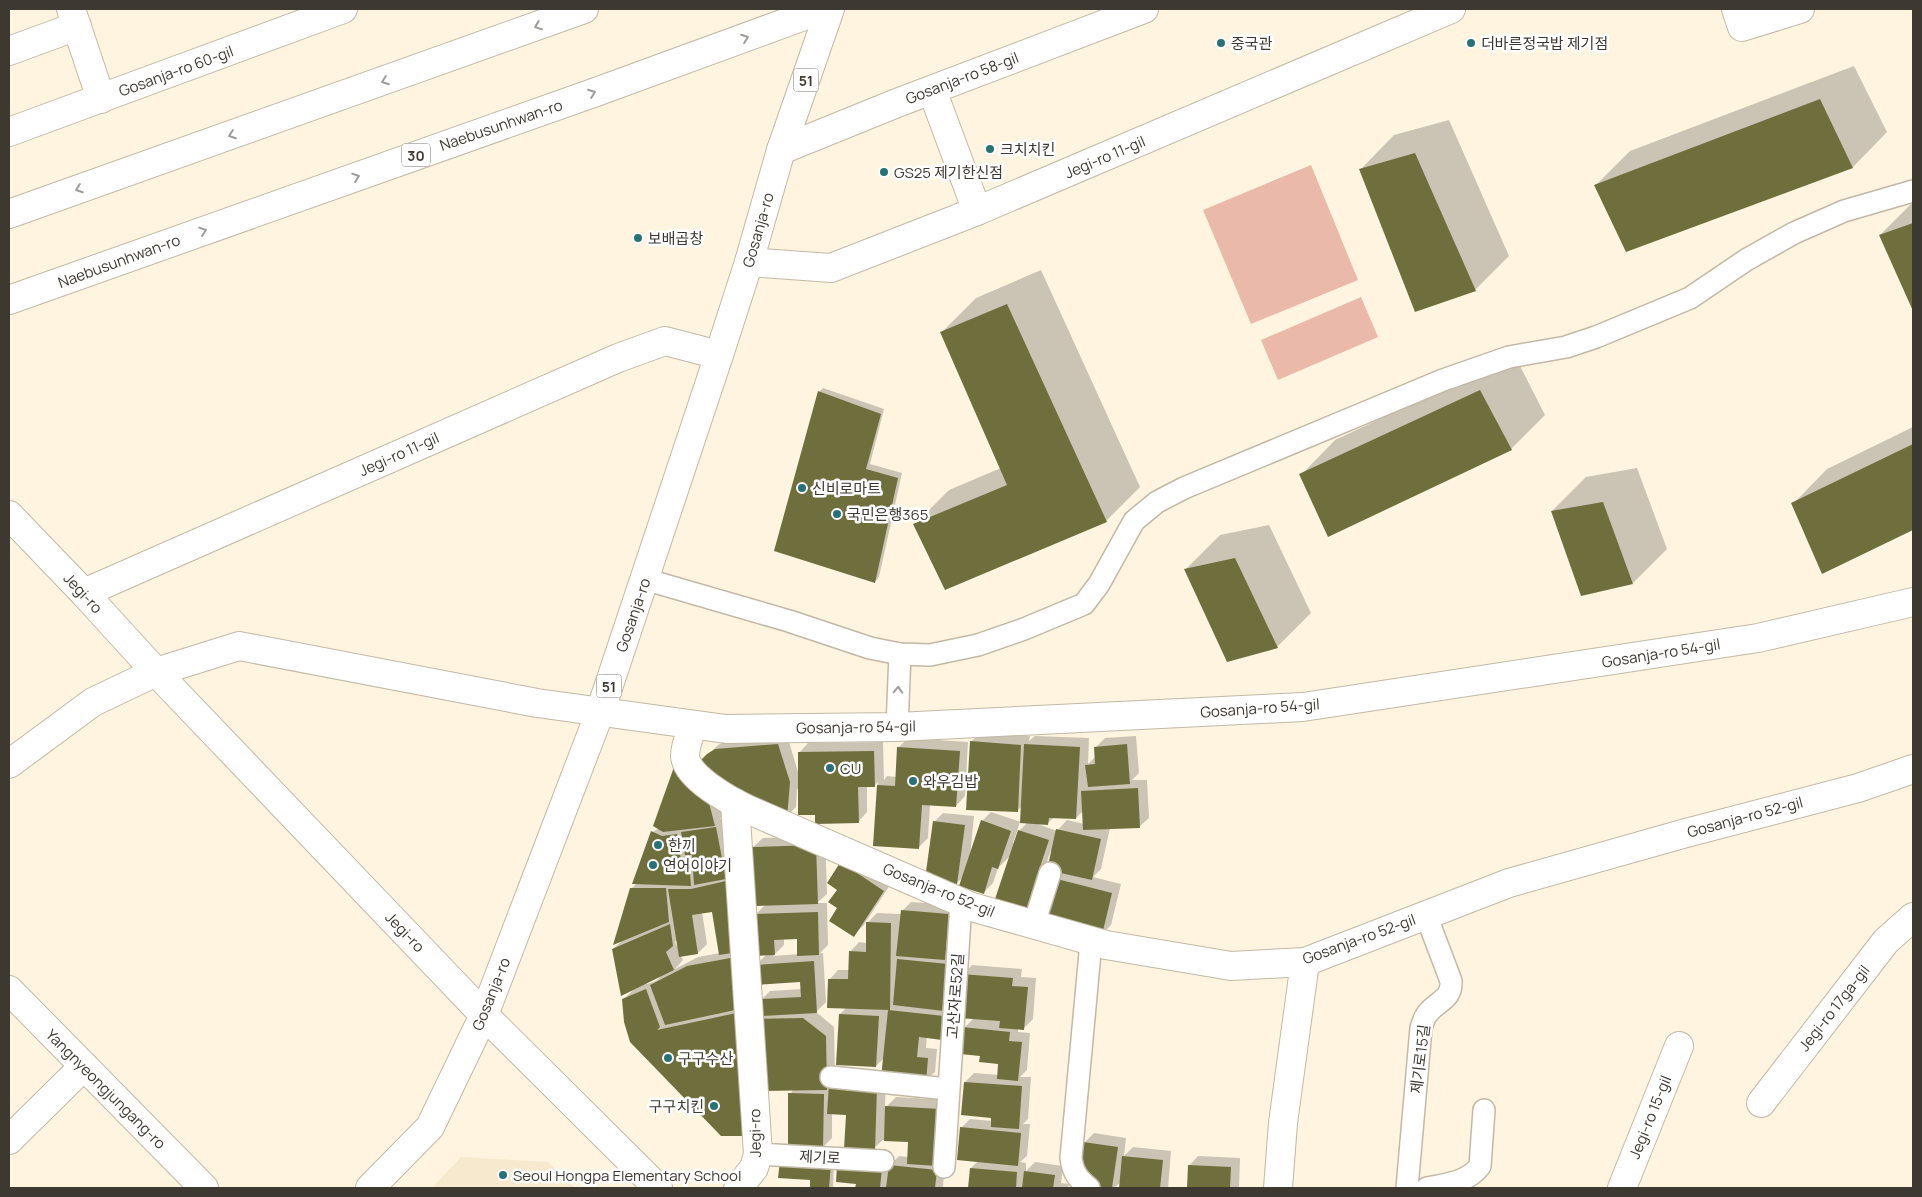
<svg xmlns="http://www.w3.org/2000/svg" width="1922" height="1197" font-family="Manrope,'Noto Sans KR',sans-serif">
	<rect width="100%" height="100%" fill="#fef4e0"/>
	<polygon fill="#f6e9cd" points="461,1157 548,1162 575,1188 432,1188"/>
	<g fill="#eab9aa">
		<polygon points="1311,165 1358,280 1251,324 1203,210"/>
		<polygon points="1361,297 1378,337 1278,380 1261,340"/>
	</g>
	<polygon fill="#fef4e0" points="507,9 936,9 934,10 928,33 729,112 737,81 9,345 9,189 395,51"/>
	<g fill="#0003" fill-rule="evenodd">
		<polygon points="1854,66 1887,132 1853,167 1626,251 1596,185 1630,151"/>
		<polygon points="1449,120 1509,256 1475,290 1360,170 1394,135"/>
		<polygon points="1913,202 1913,308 1880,235"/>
		<polygon points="1041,270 1140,487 1106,521 915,524 949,490 1001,468 942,332 976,298"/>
		<polygon points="1515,356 1545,415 1511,449 1301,475 1335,440"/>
		<polygon points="823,388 884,409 870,464 902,473 879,577 875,582 819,392"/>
		<polygon points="1913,427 1913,529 1822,572 1793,504 1827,469"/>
		<polygon points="1637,468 1667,549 1633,583 1552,511 1586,477"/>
		<polygon points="1269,525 1311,613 1277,647 1186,569 1220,535"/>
		<path d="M980,732L1030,736L1029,741L1035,736L1089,738L1088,764L1096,756L1095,748L1105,738L1136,736L1139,773L1132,780H1147L1149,818L1139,827L1110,828L1101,869L1093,877L1121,884L1111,925L1102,934L1040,904L1011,855L998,868L993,883L983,893L964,876L957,883L934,822L943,813L974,816L970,857L982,821L991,812L1021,822H1020L1013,843L1015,844L1019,831L1028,822L1022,806L1017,811L971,742ZM1083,811L1084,824L1067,820L1057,831L1035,823H1048L1054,817L1076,818ZM1051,850L1052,851L1048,868L1045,867Z"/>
		<polygon points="787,735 798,772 799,753 808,743 883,742 884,780 887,776 897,777 898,748 908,738 968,742 965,796 956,806 930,804 928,838 918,848 874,845 878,782 874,786 867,786 867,812 858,822 817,813 799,789 797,789 796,807 787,816 708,755 718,745 726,741"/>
		<path d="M717,789L724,815L720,819H725L761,1000L770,991L802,989L801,981L756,965L767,954L756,914L766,904L753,847L763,838L825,836L827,894L817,903H827L828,945L820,953H823L826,1002L816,1012L834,1027L835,1080L882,1077L884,1058L876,1066L840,1014L847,1007L829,980L838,970H849L850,952L859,942L867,943V923L877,913L901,914L902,911L911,902L957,905L953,1007L927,1036L926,1048L937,1049L935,1072L925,1081L886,1077L885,1108L896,1097L949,1100L943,1188H857V1183L890,1165L899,1156L908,1157L909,1141L883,1140L874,1148L847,1114L832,1113V1138L823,1147L790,1094L794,1089L759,1090L756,1120L623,1000L635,988L613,949L623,940L631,889L637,883H634L653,832ZM713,911L720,953L698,957L675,969L683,960L681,956L698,953L707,944L702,912ZM798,938L799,954L773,956L784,945V939ZM678,939L679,950L675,942ZM662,975L656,981L647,984L646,982Z"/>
		<polygon points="865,858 892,882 863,926 853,935 839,908 838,889"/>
		<polygon points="972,965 1022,969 1021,977 1036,978 1033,1019 1023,1029 1018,1028 1018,1032 1030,1033 1027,1070 1020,1077 1031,1077 1028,1119 1023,1124 1030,1124 1027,1156 1020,1162 1026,1163 1026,1171 1035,1162 1063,1166 1061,1183 1069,1184 1068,1188 969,1188 971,1168 978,1161 961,1128 970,1119 993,1121 993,1117 965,1082 974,1073 999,1075 1000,1063 981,1054 964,1028 974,1018 963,975"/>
		<polygon points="1094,1133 1126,1138 1124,1156 1133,1147 1171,1151 1168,1188 1120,1188 1121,1182 1114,1188 1101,1188 1081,1167 1084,1143"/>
		<polygon points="1198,1156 1240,1158 1239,1188 1188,1188 1189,1166"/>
		<polygon points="834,1160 833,1188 811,1188 812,1179"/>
	</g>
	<g fill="#6f6f3e">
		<polygon points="1820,99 1853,168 1626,252 1594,185"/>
		<polygon points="1415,153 1476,291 1415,312 1359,169"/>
		<polygon points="1913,223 1913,311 1879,235"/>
		<polygon points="1007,304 1107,522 945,590 913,524 1007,485 940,332"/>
		<polygon points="1480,390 1512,450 1328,537 1299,474"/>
		<polygon points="818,391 881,414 866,469 898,478 875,583 774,551"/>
		<polygon points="1913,444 1913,530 1822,574 1791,503"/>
		<polygon points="1603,502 1633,584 1581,596 1551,511"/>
		<polygon points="1235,558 1278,648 1227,662 1184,569"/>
		<polygon points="970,741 1021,745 1018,812 966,810"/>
		<polygon points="778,744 790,782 787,818 714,778 702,765 702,759 707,754 715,749"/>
		<polygon points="1024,744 1080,747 1076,819 1049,818 1048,825 1020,823"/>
		<polygon points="1127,744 1130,784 1088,787 1085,765 1095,764 1094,747"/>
		<polygon points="897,747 960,751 956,807 922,805 919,849 873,846 877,785 895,786"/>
		<polygon points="874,751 875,787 858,787 859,823 815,824 815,815 798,815 798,752"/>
		<polygon points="674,767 708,799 715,826 663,832 653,826"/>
		<polygon points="1138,788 1140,828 1083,830 1081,791"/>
		<polygon points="981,820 1011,831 998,869 992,867 984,894 959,886"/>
		<polygon points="933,821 965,825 957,884 925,879"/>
		<polygon points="716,827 726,879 694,885 692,855 685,855 681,832"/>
		<polygon points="1056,829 1101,839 1092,880 1047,870"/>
		<polygon points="1018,830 1049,840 1037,876 1044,878 1031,915 994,902"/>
		<polygon points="651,831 662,836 677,834 681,860 689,860 691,886 632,884"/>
		<polygon points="816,845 818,904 754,906 752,847"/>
		<polygon points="843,858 857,867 854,871 884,891 854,937 829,921 837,908 828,902 837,890 827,883"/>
		<polygon points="1053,878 1112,893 1102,935 1042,919"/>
		<polygon points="726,881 738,952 719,955 712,912 692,915 698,954 679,957 668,889 691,889"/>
		<polygon points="630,888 666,888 669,922 613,945"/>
		<polygon points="901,910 949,914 945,960 896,956"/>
		<polygon points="818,912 819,955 797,956 797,939 774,940 775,955 752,956 755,914"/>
		<polygon points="866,922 891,923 890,1010 827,1008 828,979 848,979 849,951 866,952"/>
		<polygon points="670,924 673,946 666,952 674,970 621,996 612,949"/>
		<polygon points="736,957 740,1009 665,1025 650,985 687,966"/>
		<polygon points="897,959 948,964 944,1011 893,1005"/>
		<polygon points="814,961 817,1013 761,1016 760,999 801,997 800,982 755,985 755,965"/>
		<polygon points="961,974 1013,978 1012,986 1028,987 1024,1030 999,1028 1000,1021 958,1018"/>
		<polygon points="646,989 660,1027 657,1030 741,1012 743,1136 721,1136 630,1042 624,1022 622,999"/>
		<polygon points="888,1010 944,1016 942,1040 919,1037 917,1057 928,1058 926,1083 881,1078"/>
		<polygon points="839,1014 879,1016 876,1067 836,1065"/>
		<polygon points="803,1018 826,1036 827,1090 755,1091 753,1019"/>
		<polygon points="962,1027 1010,1032 1009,1041 1022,1042 1018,1081 997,1079 998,1064 979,1062 980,1056 960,1054"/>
		<polygon points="964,1082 1022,1086 1019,1129 991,1127 991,1118 961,1115"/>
		<polygon points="829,1084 877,1087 875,1150 844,1149 846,1115 827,1114"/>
		<polygon points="788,1093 824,1094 823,1148 788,1148"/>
		<polygon points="885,1106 941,1109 938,1166 907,1164 908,1142 884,1141"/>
		<polygon points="960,1127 1021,1133 1018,1166 957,1160"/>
		<polygon points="1083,1142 1118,1147 1112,1188 1099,1188 1080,1167"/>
		<polygon points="1122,1156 1163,1160 1160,1188 1119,1188"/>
		<polygon points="780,1160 831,1164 829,1188 810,1188 810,1180 778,1178"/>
		<polygon points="837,1165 882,1168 880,1188 855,1188 856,1184 836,1182"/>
		<polygon points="889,1165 937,1170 935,1188 886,1188"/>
		<polygon points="1188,1165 1231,1167 1230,1188 1187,1188"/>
		<polygon points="970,1168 1017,1172 1016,1188 968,1188"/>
		<polygon points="1024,1171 1055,1175 1053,1188 1022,1188"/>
	</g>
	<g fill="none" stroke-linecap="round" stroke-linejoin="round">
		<defs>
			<g id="service">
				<polyline points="644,579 789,621 870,648 900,654 930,655 978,645 1024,629 1084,604 1099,584 1134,521 1157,502 1184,488 1443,380 1509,357 1566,347 1596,337 1690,298 1746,260 1794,233 1844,211 1913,191"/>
				<polyline points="897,727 900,654"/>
				<polyline points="1034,924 1050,873"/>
				<polyline points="831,1077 948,1089"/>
				<polyline points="758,1154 883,1161"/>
				<polyline points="944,1167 961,903"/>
				<path d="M1089,1188C1078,1179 1073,1173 1071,1158L1091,942"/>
				<path d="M1407,1188L1421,1028C1423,1023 1424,1017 1428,1013C1438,1000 1452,1000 1451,981L1426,915"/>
				<path d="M1427,1188C1446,1184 1467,1183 1480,1166L1484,1110"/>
			</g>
			<g id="minor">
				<polyline points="71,9 101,99"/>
				<polyline points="1736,9 1742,27 1800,9"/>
				<polyline points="9,51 77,26"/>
				<polyline points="932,90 977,211"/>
				<polyline points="9,132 343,9"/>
				<polyline points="781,150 897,103 1144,9"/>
				<polyline points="749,262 831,268 977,211 1451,9"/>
				<polyline points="84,593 618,358 665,341 719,355"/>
				<path d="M693,725C690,734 685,746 685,756C686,777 730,801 747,809L972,907L1106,945L1231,966L1305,962L1509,883L1686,833L1858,788L1913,769"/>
				<polyline points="9,764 93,702 156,672 239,646 537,703 726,729 897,727 1303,707 1758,638 1913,602"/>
				<polyline points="735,803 758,1154 754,1168 738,1188"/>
				<polyline points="9,990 204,1188"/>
				<polyline points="1761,1103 1886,941 1913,917"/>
				<polyline points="9,1140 84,1066"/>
				<polyline points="1278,1188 1283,1123 1305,962"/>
				<polyline points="1622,1188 1679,1046"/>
			</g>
			<polyline id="secondary" points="9,515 84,593 156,672 484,1015 658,1188"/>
			<polyline id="primary" points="370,1188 430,1127 484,1015 600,712 719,355 749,262 781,150 830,9"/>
			<g id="trunk">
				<polyline points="9,214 584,9"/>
				<polyline points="9,300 596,92 823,9"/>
			</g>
		</defs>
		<use href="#service" stroke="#c2b8a5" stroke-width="24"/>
		<use href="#minor" stroke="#c2b8a5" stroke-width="30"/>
		<use href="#secondary" stroke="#c2b8a5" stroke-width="30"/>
		<use href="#primary" stroke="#c2b8a5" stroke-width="30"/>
		<use href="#trunk" stroke="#c2b8a5" stroke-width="30"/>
		<use href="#service" stroke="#fff" stroke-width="21"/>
		<use href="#minor" stroke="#fff" stroke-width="28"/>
		<use href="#secondary" stroke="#fff" stroke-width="28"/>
		<use href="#primary" stroke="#fff" stroke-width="28"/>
		<use href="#trunk" stroke="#fff" stroke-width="28"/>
	</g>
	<defs><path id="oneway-chevron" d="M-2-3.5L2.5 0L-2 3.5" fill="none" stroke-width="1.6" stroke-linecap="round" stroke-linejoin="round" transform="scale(1.25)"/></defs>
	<g stroke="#9e9c98">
		<use href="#oneway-chevron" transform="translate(538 26) rotate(159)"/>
		<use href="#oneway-chevron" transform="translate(745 38) rotate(-20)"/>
		<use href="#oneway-chevron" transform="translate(385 81) rotate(160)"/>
		<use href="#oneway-chevron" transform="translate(592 93) rotate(-20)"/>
		<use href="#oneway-chevron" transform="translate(232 135) rotate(160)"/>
		<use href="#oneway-chevron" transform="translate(356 177) rotate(-19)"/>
		<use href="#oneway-chevron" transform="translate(79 189) rotate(160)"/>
		<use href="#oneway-chevron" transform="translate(203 231) rotate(-19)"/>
		<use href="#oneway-chevron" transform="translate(898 690) rotate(-88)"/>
	</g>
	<g fill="#277276" stroke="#fff" stroke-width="2">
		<circle cx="1221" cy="43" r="5"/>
		<circle cx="1471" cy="43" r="5"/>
		<circle cx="990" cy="149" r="5"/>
		<circle cx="884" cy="172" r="5"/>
		<circle cx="638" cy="238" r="5"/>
		<circle cx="802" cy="488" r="5"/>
		<circle cx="837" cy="514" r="5"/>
		<circle cx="830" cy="768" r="5"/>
		<circle cx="913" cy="781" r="5"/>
		<circle cx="658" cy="845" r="5"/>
		<circle cx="653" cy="865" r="5"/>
		<circle cx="668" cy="1058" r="5"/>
		<circle cx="714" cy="1106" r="5"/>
		<circle cx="503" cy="1175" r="5"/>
	</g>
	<g text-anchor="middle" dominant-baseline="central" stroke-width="5" stroke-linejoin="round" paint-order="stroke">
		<g fill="#fff" stroke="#77746f" stroke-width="1">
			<rect x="793.5" y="68.5" width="25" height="23" rx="4"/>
			<rect x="402" y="143.5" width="28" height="23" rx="4"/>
			<rect x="596.5" y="674.5" width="25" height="23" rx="4"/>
		</g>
		<g font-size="14" font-weight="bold" fill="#3d3931">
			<text x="806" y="80">51</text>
			<text x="416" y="155">30</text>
			<text x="609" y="686">51</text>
		</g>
		<g font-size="15" fill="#3d3931" stroke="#fff" text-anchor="start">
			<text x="1231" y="43">중국관</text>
			<text x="1481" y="43">더바른정국밥 제기점</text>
			<text x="1000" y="149">크치치킨</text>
			<text x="894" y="172">GS25 제기한신점</text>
			<text x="648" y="238">보배곱창</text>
			<text x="812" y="488">신비로마트</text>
			<text x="847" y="514">국민은행365</text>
			<text x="840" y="768">CU</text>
			<text x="923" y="781">와우김밥</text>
			<text x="668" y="845">한끼</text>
			<text x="663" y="865">연어이야기</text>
			<text x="678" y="1058">구구수산</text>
			<text x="704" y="1106" text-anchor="end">구구치킨</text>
			<text x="513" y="1175">Seoul Hongpa Elementary School</text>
		</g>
		<g font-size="15" fill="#3d3931" stroke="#fff">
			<text transform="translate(176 71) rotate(-20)">Gosanja-ro 60-gil</text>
			<text transform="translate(962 78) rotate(-21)">Gosanja-ro 58-gil</text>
			<text transform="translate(501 125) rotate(-19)">Naebusunhwan-ro</text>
			<text transform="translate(1105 157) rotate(-23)">Jegi-ro 11-gil</text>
			<text transform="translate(758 230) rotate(-74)">Gosanja-ro</text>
			<text transform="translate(119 261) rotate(-20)">Naebusunhwan-ro</text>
			<text transform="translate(399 454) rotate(-24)">Jegi-ro 11-gil</text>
			<text transform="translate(83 593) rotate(47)">Jegi-ro</text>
			<text transform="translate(633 615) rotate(-71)">Gosanja-ro</text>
			<text transform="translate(1661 653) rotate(-9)">Gosanja-ro 54-gil</text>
			<text transform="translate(1260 708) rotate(-4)">Gosanja-ro 54-gil</text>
			<text transform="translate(856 727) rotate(-1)">Gosanja-ro 54-gil</text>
			<text transform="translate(1745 817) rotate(-15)">Gosanja-ro 52-gil</text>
			<text transform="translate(939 890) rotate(22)">Gosanja-ro 52-gil</text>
			<text transform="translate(405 932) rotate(46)">Jegi-ro</text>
			<text transform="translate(1359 939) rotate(-20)">Gosanja-ro 52-gil</text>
			<text transform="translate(491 994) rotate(-68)">Gosanja-ro</text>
			<text transform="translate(955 996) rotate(-86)">고산자로52길</text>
			<text transform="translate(1834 1008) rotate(-52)">Jegi-ro 17ga-gil</text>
			<text transform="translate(1420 1059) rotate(-83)">제기로15길</text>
			<text transform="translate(106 1089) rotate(45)">Yangnyeongjungang-ro</text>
			<text transform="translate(1650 1117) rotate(-68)">Jegi-ro 15-gil</text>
			<text transform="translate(755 1133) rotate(-91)">Jegi-ro</text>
			<text transform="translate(820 1157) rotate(3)">제기로</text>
		</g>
	</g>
	<rect width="1922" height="1197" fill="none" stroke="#3d3931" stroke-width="20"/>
</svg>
